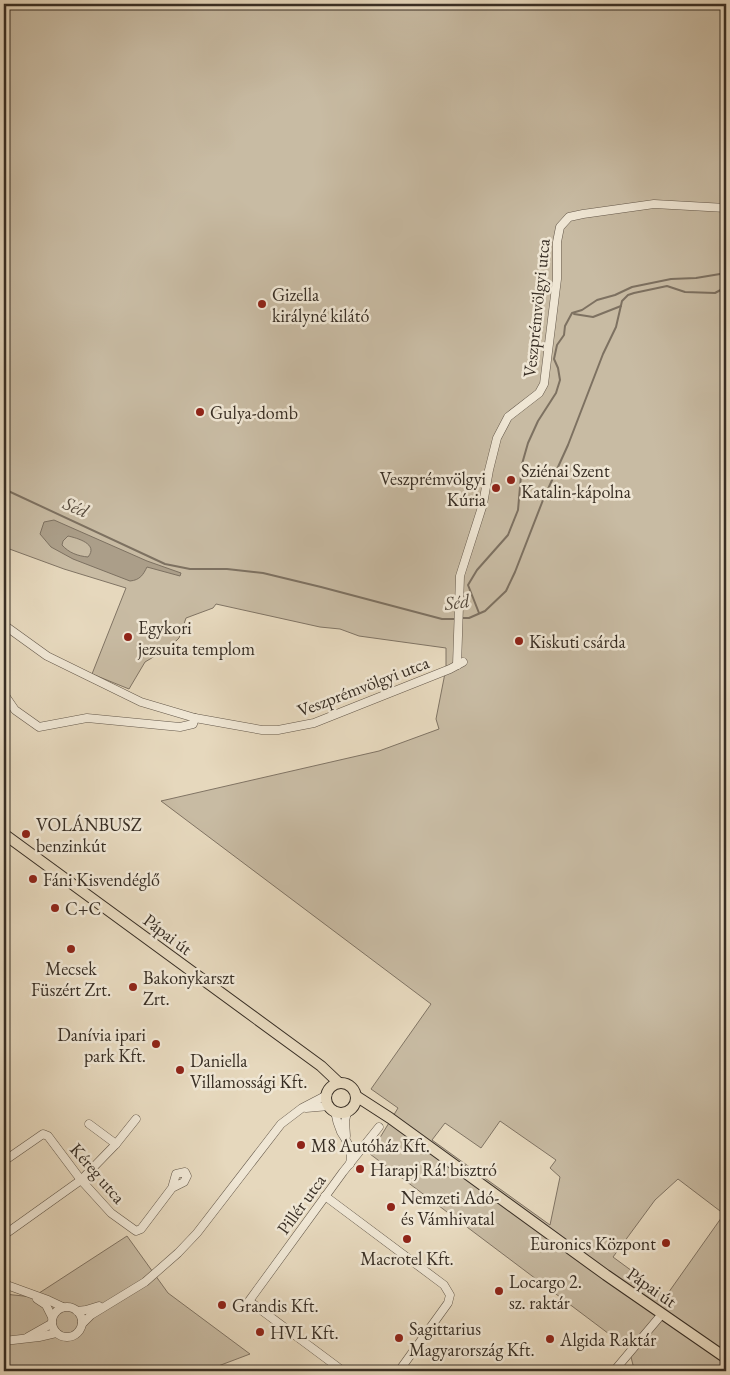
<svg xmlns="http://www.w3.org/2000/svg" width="730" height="1375" font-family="'EB Garamond',serif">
	<rect width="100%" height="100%" fill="#e6d8bd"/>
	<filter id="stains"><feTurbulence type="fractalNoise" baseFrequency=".004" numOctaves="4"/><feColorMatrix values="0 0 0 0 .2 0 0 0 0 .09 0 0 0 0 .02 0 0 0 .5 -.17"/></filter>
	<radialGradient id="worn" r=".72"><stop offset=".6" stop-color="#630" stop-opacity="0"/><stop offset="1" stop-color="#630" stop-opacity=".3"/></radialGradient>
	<g fill="#c8bba3" stroke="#807464" fill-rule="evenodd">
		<path d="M4,4H726V1371H641L633,1365L629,1349L370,1154L398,1108L371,1089L431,1004L161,801L379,751L439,729L436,719L446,668V648L359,636L340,629L320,627L216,604L213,608L186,618L179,638L170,647L145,662L129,689L92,674L126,588L64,569L4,547ZM500,1121L556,1160L550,1168L560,1177L550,1225L432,1140L445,1123L481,1148ZM678,1179L724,1214L666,1296L613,1257L655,1200Z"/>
		<polygon points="127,1236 168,1293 250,1354 205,1371 4,1371 4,1294 33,1297"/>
	</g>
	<path fill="#ab9e89" stroke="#7d7161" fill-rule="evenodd" d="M54,520L147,561L181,573L180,576L147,567C143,575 140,580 130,581L73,559L51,547L40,534L44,522ZM68,536C77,538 99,544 88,557C78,556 69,553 62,545L63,541Z"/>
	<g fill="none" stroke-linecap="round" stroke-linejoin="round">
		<g stroke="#7d7161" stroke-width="2">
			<polyline points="574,314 593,317 621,306"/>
			<polyline points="4,489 165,564 190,569 227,569 263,573 321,587 442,619 456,619"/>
			<polyline points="479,613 468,585 477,570 508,535 518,510 522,464 528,443 538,421 556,393 560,380 558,368 554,359 557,345 564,335 565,326 572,313 582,310 597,300 615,295 632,287 671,279 696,278 726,273"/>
			<polyline points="461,618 469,618 485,611 506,591 515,572 543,500 568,445 603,354 616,327 622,301 628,295 634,293 667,286 685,292 715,293 726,287"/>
		</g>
		<defs>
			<g id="minor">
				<polyline points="4,625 47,656 141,702 195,718 262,730 278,730 314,723 450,669 463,662"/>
				<polyline points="457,665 460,576 483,504 489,470 497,438 508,417 539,393 544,384 557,279 557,242 560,227 569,217 583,214 654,204 726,208"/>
				<polyline points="4,694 15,710 39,727 87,718 180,727 193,724 195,718"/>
				<polyline points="306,1108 329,1106"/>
				<path d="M335,1111C336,1118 338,1125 341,1132C348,1143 353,1150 350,1164"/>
				<polyline points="89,1124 116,1144"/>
				<polyline points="346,1136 345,1121 347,1112"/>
				<polyline points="4,1161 43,1134 48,1136 81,1180 111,1213 136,1231 141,1229 172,1188 184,1182 187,1176 185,1172 176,1174 172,1188"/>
				<polyline points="325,1196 444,1285 450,1295 448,1303 399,1371"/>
				<polyline points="4,1235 81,1180 116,1144 136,1119"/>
				<polyline points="4,1284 48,1300 63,1307"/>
				<polyline points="37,1299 46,1305 52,1317"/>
				<circle cx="67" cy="1322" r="15"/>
				<polyline points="77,1311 86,1310 99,1306"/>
				<polyline points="82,1324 91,1315 145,1282 178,1253 197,1233 281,1124 302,1108 327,1095"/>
				<polyline points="28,1337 51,1324"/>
				<polyline points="4,1341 39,1337 56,1333"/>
				<polyline points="343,1371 249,1301 343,1172 379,1127"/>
				<polyline points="614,1371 662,1314"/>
			</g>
			<g id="major">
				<polyline points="4,834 321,1066 339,1083"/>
				<circle cx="341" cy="1098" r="15"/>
				<polyline points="356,1096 390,1118 606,1275 726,1358"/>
			</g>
		</defs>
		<use href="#minor" stroke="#64584a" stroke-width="9"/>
		<use href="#major" stroke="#382e24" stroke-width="12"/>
		<use href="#minor" stroke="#efe6d4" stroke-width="8"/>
		<use href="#major" stroke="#e6d8bd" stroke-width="10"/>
	</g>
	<g fill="#8f2418" stroke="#efe6d4" stroke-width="2">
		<circle cx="262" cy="304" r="5"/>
		<circle cx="200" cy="412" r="5"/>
		<circle cx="511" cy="480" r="5"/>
		<circle cx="496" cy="488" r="5"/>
		<circle cx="128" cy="637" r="5"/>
		<circle cx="519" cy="641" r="5"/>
		<circle cx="26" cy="834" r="5"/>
		<circle cx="33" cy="879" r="5"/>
		<circle cx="55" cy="908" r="5"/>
		<circle cx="71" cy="949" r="5"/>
		<circle cx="133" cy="987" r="5"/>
		<circle cx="156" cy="1044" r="5"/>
		<circle cx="180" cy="1070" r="5"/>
		<circle cx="301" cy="1145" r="5"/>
		<circle cx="360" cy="1169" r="5"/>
		<circle cx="391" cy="1207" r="5"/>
		<circle cx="407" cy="1239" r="5"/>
		<circle cx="666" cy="1243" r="5"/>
		<circle cx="499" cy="1291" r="5"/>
		<circle cx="222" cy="1305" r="5"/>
		<circle cx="260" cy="1332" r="5"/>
		<circle cx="399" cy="1338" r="5"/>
		<circle cx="550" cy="1339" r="5"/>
	</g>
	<g text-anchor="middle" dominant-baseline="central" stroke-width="5" stroke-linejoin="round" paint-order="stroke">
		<g font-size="18" fill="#382e24" stroke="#efe6d4" text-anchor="start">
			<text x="272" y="294">Gizella<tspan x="272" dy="21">királyné kilátó</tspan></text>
			<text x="210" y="412">Gulya-domb</text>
			<text x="521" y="470">Sziénai Szent<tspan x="521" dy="21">Katalin-kápolna</tspan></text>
			<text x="486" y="478" text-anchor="end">Veszprémvölgyi<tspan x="486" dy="21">Kúria</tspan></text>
			<text x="138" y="627">Egykori<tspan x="138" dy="21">jezsuita templom</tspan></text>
			<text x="529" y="641">Kiskuti csárda</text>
			<text x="36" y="824">VOLÁNBUSZ<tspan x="36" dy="21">benzinkút</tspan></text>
			<text x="43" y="879">Fáni Kisvendéglő</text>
			<text x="65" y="908">C+C</text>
			<text x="71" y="968" text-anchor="middle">Mecsek<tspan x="71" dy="21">Füszért Zrt.</tspan></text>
			<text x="143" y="977">Bakonykarszt<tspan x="143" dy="21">Zrt.</tspan></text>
			<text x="146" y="1034" text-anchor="end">Danívia ipari<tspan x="146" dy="21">park Kft.</tspan></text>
			<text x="190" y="1060">Daniella<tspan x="190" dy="21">Villamossági Kft.</tspan></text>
			<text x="311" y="1145">M8 Autóház Kft.</text>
			<text x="370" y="1169">Harapj Rá! bisztró</text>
			<text x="401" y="1197">Nemzeti Adó-<tspan x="401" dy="21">és Vámhivatal</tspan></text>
			<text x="656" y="1243" text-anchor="end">Euronics Központ</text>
			<text x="407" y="1258" text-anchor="middle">Macrotel Kft.</text>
			<text x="509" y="1281">Locargo 2.<tspan x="509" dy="21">sz. raktár</tspan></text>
			<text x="232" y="1305">Grandis Kft.</text>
			<text x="409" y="1328">Sagittarius<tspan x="409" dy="21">Magyarország Kft.</tspan></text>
			<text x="270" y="1332">HVL Kft.</text>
			<text x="560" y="1339">Algida Raktár</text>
		</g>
		<g font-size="18" fill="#382e24" stroke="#efe6d4">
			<text transform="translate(536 308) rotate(-84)">Veszprémvölgyi utca</text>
			<text transform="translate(363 686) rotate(-21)">Veszprémvölgyi utca</text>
			<text transform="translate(168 934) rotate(37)">Pápai út</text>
			<text transform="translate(98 1173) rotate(49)">Kéreg utca</text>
			<text transform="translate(301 1204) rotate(-54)">Pillér utca</text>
			<text transform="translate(652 1287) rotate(35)">Pápai út</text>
		</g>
		<g font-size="19" font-style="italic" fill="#554a3d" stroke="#efe6d4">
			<text transform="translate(76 507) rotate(24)">Séd</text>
			<text transform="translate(457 602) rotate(-7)">Séd</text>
		</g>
	</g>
	<rect width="730" height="1375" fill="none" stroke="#e6d8bd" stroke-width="20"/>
	<rect x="5" y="5" width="720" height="1365" fill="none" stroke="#382e24" stroke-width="2.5"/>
	<rect x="10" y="10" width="710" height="1355" fill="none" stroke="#382e24"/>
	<rect width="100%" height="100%" filter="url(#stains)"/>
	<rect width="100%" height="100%" fill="url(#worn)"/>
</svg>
